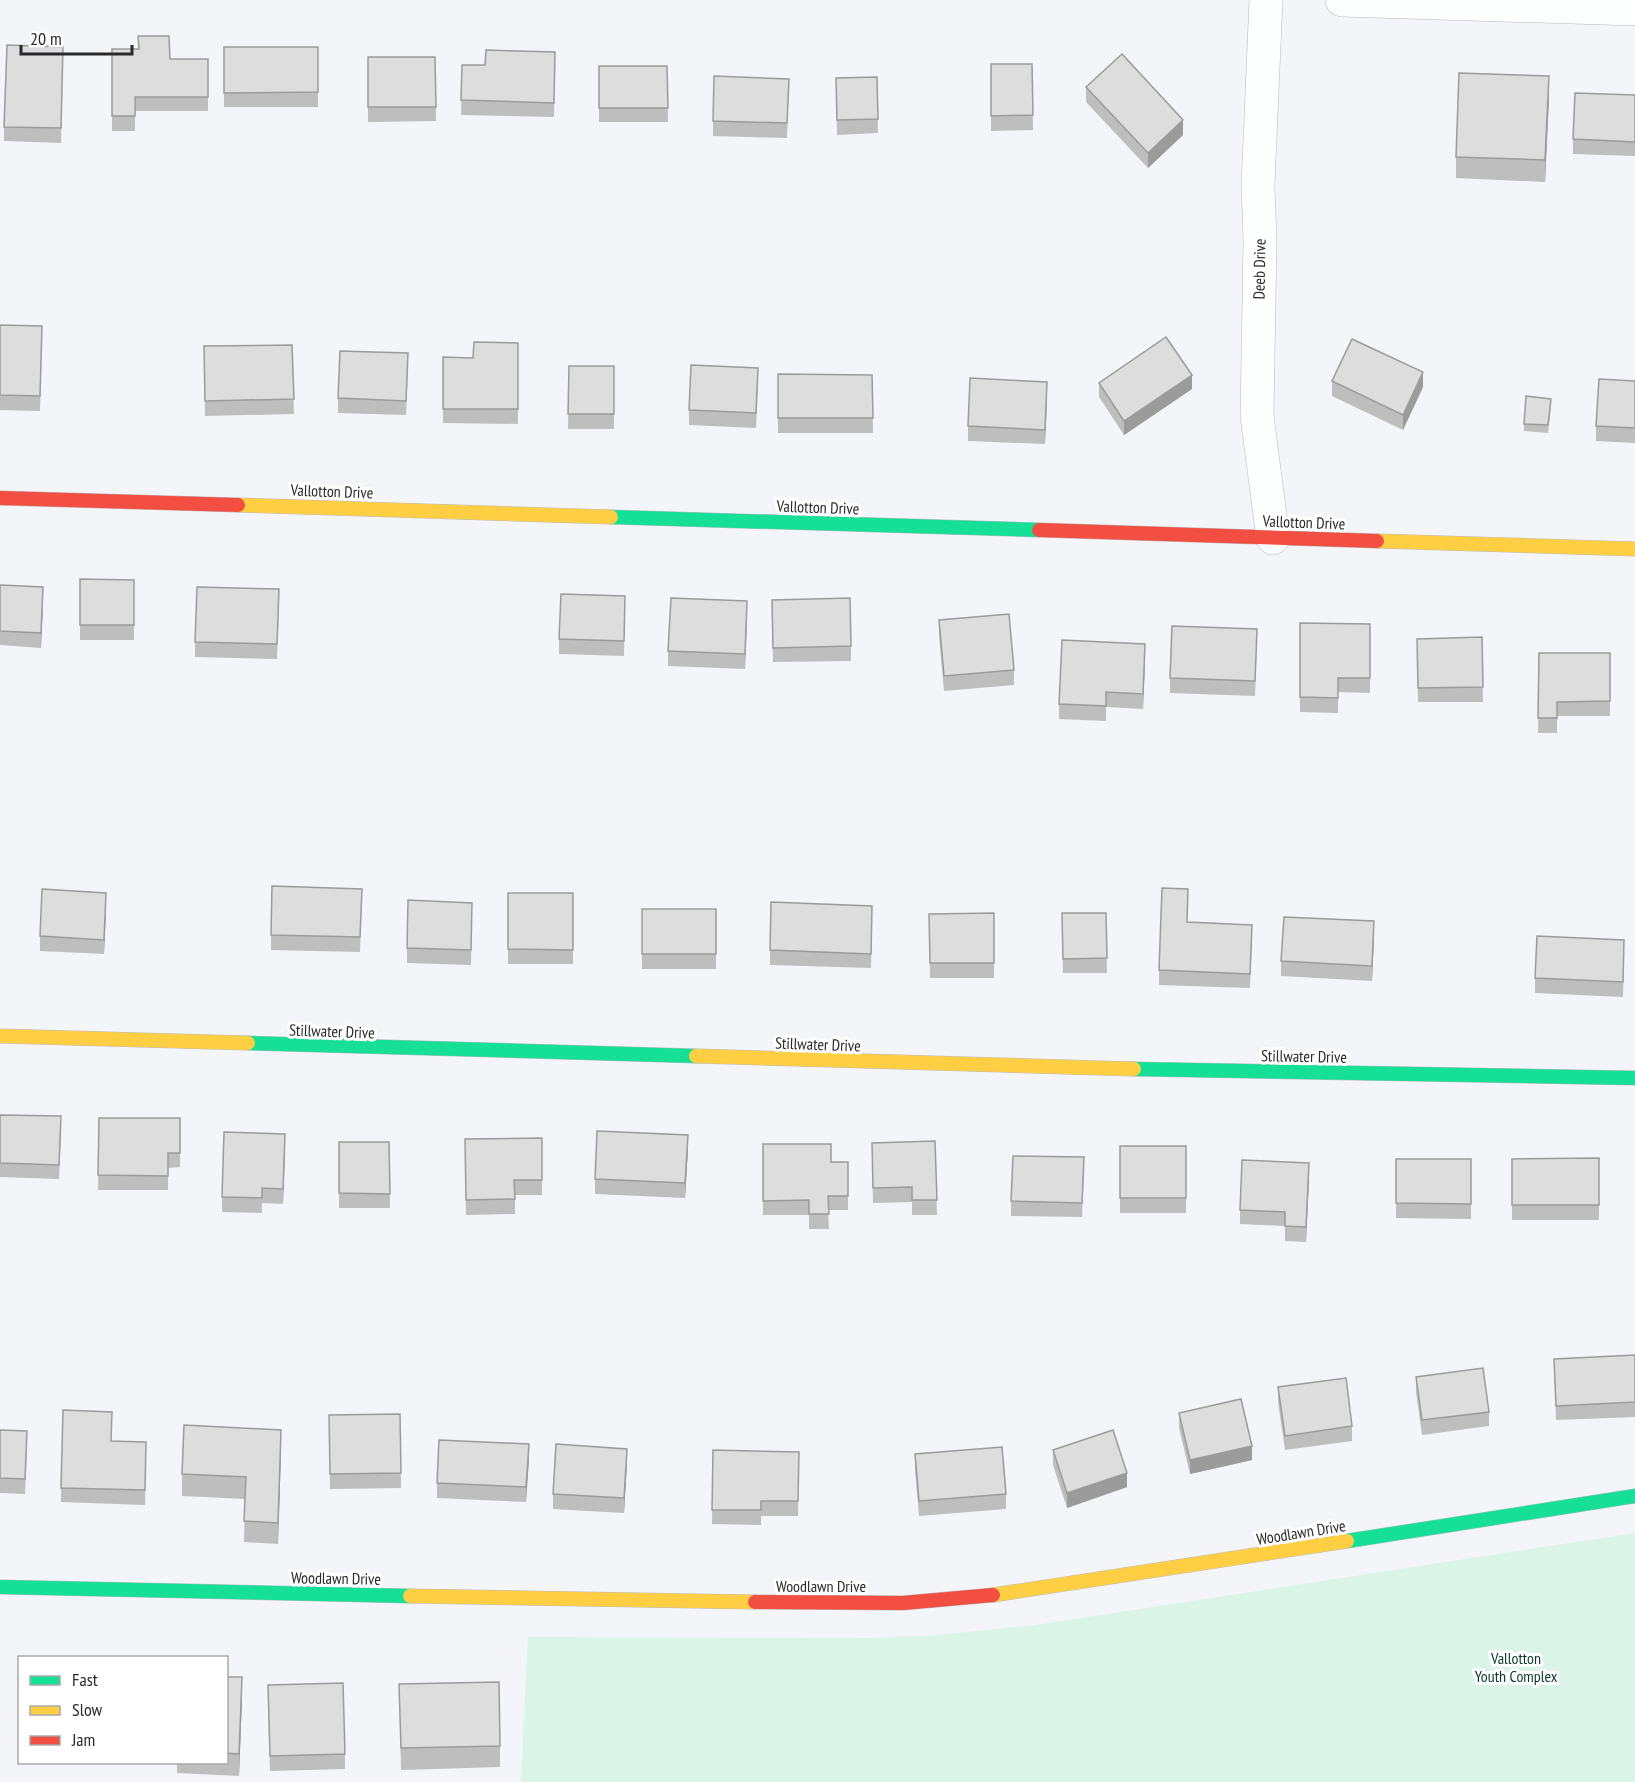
<svg xmlns="http://www.w3.org/2000/svg" width="1635" height="1782" font-family="'PT Sans Narrow',sans-serif">
	<rect width="100%" height="100%" fill="#f4f5f9"/>
	<polygon fill="#daf4e8" points="1635,1533 1635,1782 521,1782 528,1637 874,1638 938,1635 1036,1625"/>
	<g fill="none" stroke-linecap="round" stroke-linejoin="round">
		<defs>
			<g id="street">
				<polyline points="1266,0 1258,185 1260,240 1257,416 1273,538"/>
				<polyline points="1342,0 1635,9"/>
			</g>
			<g id="fast">
				<polyline points="611,517 1039,530"/>
				<polyline points="248,1043 696,1056"/>
				<polyline points="1134,1069 1635,1078"/>
				<polyline points="1347,1541 1635,1496"/>
				<polyline points="0,1587 410,1596"/>
			</g>
			<g id="slow">
				<polyline points="238,505 611,517"/>
				<polyline points="1377,541 1635,549"/>
				<polyline points="0,1036 248,1043"/>
				<polyline points="696,1056 1134,1069"/>
				<polyline points="993,1595 1347,1541"/>
				<polyline points="410,1596 755,1602"/>
			</g>
			<g id="jam">
				<polyline points="0,498 238,505"/>
				<polyline points="1039,530 1377,541"/>
				<polyline points="755,1602 903,1603 993,1595"/>
			</g>
		</defs>
		<use href="#street" stroke="#b8b9bc" stroke-width="34"/>
		<use href="#fast" stroke="#b8b9bc" stroke-width="15"/>
		<use href="#slow" stroke="#b8b9bc" stroke-width="15"/>
		<use href="#jam" stroke="#b8b9bc" stroke-width="15"/>
		<use href="#street" stroke="#fdfefe" stroke-width="33"/>
		<use href="#fast" stroke="#16e098" stroke-width="14"/>
		<use href="#slow" stroke="#ffcf43" stroke-width="14"/>
		<use href="#jam" stroke="#f24e42" stroke-width="14"/>
	</g>
	<g fill="#bebebf">
		<polygon points="63,47 61,143 4,141 4,127"/>
		<rect x="224" y="47" width="94" height="60"/>
		<polygon points="112,49 170,59 208,59 208,111 135,111 135,131 112,131"/>
		<polygon points="555,52 554,117 461,115 462,65 485,65"/>
		<polygon points="368,57 435,57 436,121 368,122"/>
		<polygon points="991,64 1032,64 1033,130 991,131"/>
		<polygon points="599,66 667,66 668,122 599,122"/>
		<polygon points="877,77 878,133 837,135 836,78"/>
		<polygon points="789,79 787,138 713,136 713,121"/>
		<polygon points="1086,87 1183,135 1148,168 1086,102"/>
		<polygon points="1635,95 1635,156 1573,154 1573,139"/>
		<polygon points="1549,98 1545,182 1456,178 1456,157"/>
		<polygon points="0,325 42,340 40,411 0,410"/>
		<polygon points="518,343 518,424 443,423 443,357 473,358"/>
		<polygon points="292,345 294,414 205,416 204,346"/>
		<polygon points="569,366 614,366 614,429 568,429"/>
		<polygon points="408,368 406,415 338,413 338,398"/>
		<polygon points="778,374 872,375 873,433 778,433"/>
		<polygon points="1332,381 1423,387 1403,430 1332,396"/>
		<polygon points="1635,381 1635,443 1596,441 1596,426"/>
		<polygon points="758,382 756,428 689,425 689,410"/>
		<polygon points="1099,383 1192,389 1124,435 1099,397"/>
		<polygon points="1047,397 1045,444 968,441 968,426"/>
		<polygon points="1551,406 1548,433 1524,431 1524,424"/>
		<polygon points="80,579 134,580 134,640 80,640"/>
		<polygon points="0,585 43,602 41,648 0,645"/>
		<polygon points="625,596 624,656 559,654 559,639"/>
		<polygon points="279,604 277,659 195,657 195,642"/>
		<polygon points="772,615 851,646 851,661 773,662"/>
		<polygon points="747,616 745,669 668,666 668,651"/>
		<polygon points="939,620 1014,670 1014,685 944,691 939,635"/>
		<polygon points="1300,623 1370,624 1370,693 1338,692 1338,713 1300,712"/>
		<polygon points="1482,637 1483,702 1418,702 1417,639"/>
		<polygon points="1257,644 1255,696 1170,693 1170,678"/>
		<polygon points="1539,653 1610,653 1610,716 1557,716 1557,733 1538,733"/>
		<polygon points="1145,659 1143,709 1106,707 1106,721 1059,719 1059,704"/>
		<polygon points="362,889 360,952 271,950 271,935"/>
		<rect x="508" y="893" width="65" height="71"/>
		<polygon points="472,903 471,965 407,963 407,948"/>
		<polygon points="106,908 104,954 40,951 40,936"/>
		<rect x="642" y="909" width="74" height="60"/>
		<polygon points="994,913 994,978 930,978 929,914"/>
		<polygon points="1062,913 1106,913 1107,973 1063,973"/>
		<polygon points="872,921 871,968 770,965 770,950"/>
		<polygon points="1187,922 1252,940 1250,988 1159,985 1159,970"/>
		<polygon points="1374,936 1372,981 1281,976 1281,961"/>
		<polygon points="1624,954 1623,997 1535,993 1535,978"/>
		<polygon points="0,1115 61,1131 59,1179 0,1177"/>
		<polygon points="99,1118 180,1118 180,1167 168,1168 168,1190 98,1190"/>
		<polygon points="542,1138 542,1195 515,1195 515,1214 466,1215 465,1139"/>
		<polygon points="935,1141 937,1215 912,1215 912,1202 873,1203 872,1157"/>
		<polygon points="339,1142 389,1142 390,1208 339,1208"/>
		<polygon points="763,1144 831,1162 848,1162 848,1210 828,1210 829,1229 809,1229 809,1215 763,1215"/>
		<rect x="1120" y="1146" width="66" height="67"/>
		<polygon points="285,1149 283,1204 262,1203 262,1213 222,1212 222,1197"/>
		<polygon points="688,1149 685,1198 595,1194 595,1179"/>
		<polygon points="1599,1158 1599,1220 1512,1220 1512,1159"/>
		<polygon points="1396,1159 1471,1159 1471,1219 1396,1218"/>
		<polygon points="1084,1172 1082,1217 1011,1216 1011,1201"/>
		<polygon points="1309,1178 1306,1242 1285,1241 1285,1226 1240,1224 1240,1210"/>
		<polygon points="1635,1355 1635,1417 1556,1420 1554,1359"/>
		<polygon points="1416,1377 1489,1412 1489,1426 1422,1435 1416,1392"/>
		<polygon points="1278,1387 1352,1426 1352,1441 1285,1450 1278,1402"/>
		<polygon points="1179,1413 1252,1460 1190,1474 1179,1428"/>
		<polygon points="400,1414 401,1488 330,1489 329,1415"/>
		<polygon points="0,1430 27,1446 25,1494 0,1493"/>
		<polygon points="111,1441 146,1457 145,1505 61,1502 61,1488"/>
		<polygon points="713,1450 799,1452 798,1516 761,1516 761,1525 712,1524"/>
		<polygon points="1053,1450 1127,1487 1067,1508 1053,1465"/>
		<polygon points="281,1451 278,1544 244,1542 245,1499 182,1496 182,1474"/>
		<polygon points="915,1454 1006,1494 1006,1509 919,1516 915,1469"/>
		<polygon points="529,1459 526,1502 437,1498 437,1483"/>
		<polygon points="627,1463 624,1513 553,1509 553,1494"/>
		<polygon points="226,1677 242,1699 239,1776 177,1773 177,1762 226,1762"/>
		<polygon points="399,1684 500,1746 500,1767 401,1770"/>
		<polygon points="268,1700 345,1754 345,1769 270,1771"/>
	</g>
	<g fill="#9b9b9b">
		<polygon points="1549,76 1549,98 1545,182 1545,160"/>
		<polygon points="1183,120 1183,135 1148,168 1148,153"/>
		<polygon points="1423,372 1423,387 1403,430 1403,415"/>
		<polygon points="1192,375 1192,389 1124,435 1124,421"/>
		<polygon points="1047,382 1047,397 1045,444 1045,430"/>
		<polygon points="43,587 43,602 41,648 41,633"/>
		<polygon points="747,601 747,616 745,669 745,654"/>
		<polygon points="1145,644 1145,659 1143,709 1143,694"/>
		<polygon points="106,893 106,908 104,954 104,940"/>
		<polygon points="1374,921 1374,936 1372,981 1372,966"/>
		<polygon points="285,1134 285,1149 283,1204 283,1189"/>
		<polygon points="688,1135 688,1149 685,1198 685,1183"/>
		<polygon points="1309,1163 1309,1178 1306,1242 1306,1227"/>
		<polygon points="281,1430 281,1451 278,1544 278,1523"/>
		<polygon points="529,1444 529,1459 526,1502 526,1487"/>
		<polygon points="1252,1446 1252,1460 1190,1474 1190,1460"/>
		<polygon points="627,1449 627,1463 624,1513 624,1498"/>
		<polygon points="1127,1473 1127,1487 1067,1508 1067,1493"/>
		<polygon points="242,1677 242,1699 239,1776 239,1754"/>
	</g>
	<g fill="#ddddde" stroke="#9b9b9b" stroke-width="1.5">
		<polygon points="138,36 169,36 170,59 208,59 208,97 135,97 135,116 112,116 112,49 139,49"/>
		<polygon points="7,45 63,47 61,128 4,127"/>
		<polygon points="224,47 318,47 318,92 224,93"/>
		<polygon points="486,50 555,52 554,103 461,100 462,65 485,65"/>
		<polygon points="1122,54 1183,120 1148,153 1086,87"/>
		<polygon points="368,57 435,57 436,107 368,107"/>
		<polygon points="991,64 1032,64 1033,115 991,116"/>
		<polygon points="599,66 667,66 668,108 599,108"/>
		<polygon points="1459,73 1549,76 1545,160 1456,157"/>
		<polygon points="714,76 789,79 787,123 713,121"/>
		<polygon points="877,77 878,119 837,120 836,78"/>
		<polygon points="1575,93 1635,95 1635,142 1573,139"/>
		<polygon points="0,325 42,326 40,396 0,395"/>
		<polygon points="1166,337 1192,375 1124,421 1099,383"/>
		<polygon points="1352,339 1423,372 1403,415 1332,381"/>
		<polygon points="474,342 518,343 518,409 443,409 443,357 473,358"/>
		<polygon points="292,345 294,399 205,401 204,346"/>
		<polygon points="340,351 408,353 406,401 338,398"/>
		<polygon points="691,365 758,368 756,413 689,410"/>
		<polygon points="569,366 614,366 614,414 568,414"/>
		<polygon points="778,374 872,375 873,418 778,418"/>
		<polygon points="970,378 1047,382 1045,430 968,426"/>
		<polygon points="1599,379 1635,381 1635,428 1596,426"/>
		<polygon points="1526,396 1551,399 1548,425 1524,424"/>
		<polygon points="80,579 134,580 134,625 80,625"/>
		<polygon points="0,585 43,587 41,633 0,631"/>
		<polygon points="197,587 279,589 277,644 195,642"/>
		<polygon points="561,594 625,596 624,641 559,639"/>
		<polygon points="671,598 747,601 745,654 668,651"/>
		<polygon points="850,598 851,646 773,648 772,600"/>
		<polygon points="1009,614 1014,670 944,676 939,620"/>
		<polygon points="1300,623 1370,624 1370,678 1338,678 1338,698 1300,697"/>
		<polygon points="1172,626 1257,629 1255,681 1170,678"/>
		<polygon points="1482,637 1483,687 1418,688 1417,639"/>
		<polygon points="1062,640 1145,644 1143,694 1106,692 1106,706 1059,704"/>
		<polygon points="1539,653 1610,653 1610,701 1557,702 1557,718 1538,718"/>
		<polygon points="272,886 362,889 360,937 271,935"/>
		<polygon points="1162,888 1188,889 1187,922 1252,925 1250,974 1159,970"/>
		<polygon points="42,889 106,893 104,940 40,936"/>
		<polygon points="508,893 573,893 573,950 508,949"/>
		<polygon points="408,900 472,903 471,950 407,948"/>
		<polygon points="771,902 872,906 871,954 770,950"/>
		<rect x="642" y="909" width="74" height="45"/>
		<polygon points="994,913 994,963 930,963 929,914"/>
		<polygon points="1062,913 1106,913 1107,958 1063,959"/>
		<polygon points="1284,917 1374,921 1372,966 1281,961"/>
		<polygon points="1537,936 1624,940 1623,982 1535,978"/>
		<polygon points="0,1115 61,1116 59,1165 0,1163"/>
		<polygon points="99,1118 180,1118 180,1153 168,1153 168,1176 98,1175"/>
		<polygon points="597,1131 688,1135 685,1183 595,1179"/>
		<polygon points="224,1132 285,1134 283,1189 262,1188 262,1198 222,1197"/>
		<polygon points="542,1138 542,1180 514,1180 515,1199 466,1200 465,1139"/>
		<polygon points="935,1141 937,1200 912,1200 912,1187 873,1188 872,1143"/>
		<polygon points="339,1142 389,1142 390,1194 339,1193"/>
		<polygon points="763,1144 831,1144 831,1162 848,1162 848,1196 828,1196 829,1214 809,1214 809,1200 763,1201"/>
		<rect x="1120" y="1146" width="66" height="52"/>
		<polygon points="1013,1156 1084,1157 1082,1203 1011,1201"/>
		<polygon points="1599,1158 1599,1205 1512,1205 1512,1159"/>
		<polygon points="1396,1159 1471,1159 1471,1204 1396,1203"/>
		<polygon points="1242,1160 1309,1163 1306,1227 1285,1226 1285,1212 1240,1210"/>
		<polygon points="1635,1355 1635,1402 1556,1406 1554,1359"/>
		<polygon points="1483,1368 1489,1412 1422,1420 1416,1377"/>
		<polygon points="1346,1378 1352,1426 1285,1436 1278,1387"/>
		<polygon points="1241,1399 1252,1446 1190,1460 1179,1413"/>
		<polygon points="63,1410 112,1412 111,1441 146,1442 145,1490 61,1488"/>
		<polygon points="400,1414 401,1473 330,1474 329,1415"/>
		<polygon points="184,1425 281,1430 278,1523 244,1521 246,1477 182,1474"/>
		<polygon points="0,1430 27,1431 25,1479 0,1478"/>
		<polygon points="1113,1430 1127,1473 1067,1493 1053,1450"/>
		<polygon points="439,1440 529,1444 526,1487 437,1483"/>
		<polygon points="556,1444 627,1449 624,1498 553,1494"/>
		<polygon points="1002,1447 1006,1494 919,1501 915,1454"/>
		<polygon points="713,1450 799,1452 798,1501 761,1501 761,1510 712,1510"/>
		<polygon points="226,1677 242,1677 239,1754 226,1753"/>
		<polygon points="499,1682 500,1746 401,1748 399,1684"/>
		<polygon points="343,1683 345,1754 270,1756 268,1685"/>
	</g>
	<g text-anchor="middle" dominant-baseline="central" stroke-width="6" stroke-linejoin="round" paint-order="stroke">
		<g font-size="16" fill="#29292b" stroke="#fff">
			<text transform="translate(1259 269) rotate(-89)">Deeb Drive</text>
			<text transform="translate(332 491) rotate(2)">Vallotton Drive</text>
			<text transform="translate(818 507) rotate(2)">Vallotton Drive</text>
			<text transform="translate(1304 522) rotate(2)">Vallotton Drive</text>
			<text transform="translate(332 1031) rotate(2)">Stillwater Drive</text>
			<text transform="translate(818 1044) rotate(2)">Stillwater Drive</text>
			<text transform="translate(1304 1056) rotate(1)">Stillwater Drive</text>
			<text transform="translate(1301 1532) rotate(-9)">Woodlawn Drive</text>
			<text transform="translate(336 1578) rotate(1)">Woodlawn Drive</text>
			<text x="821" y="1586">Woodlawn Drive</text>
		</g>
		<g font-size="16" fill="#093826" stroke="#fff">
			<text x="1516" y="1658">Vallotton<tspan x="1516" dy="18">Youth Complex</tspan></text>
		</g>
	</g>
	<rect x="18" y="1656" width="210" height="108" fill="#ffffff" stroke="#a9a9aa" stroke-width="1.5"/>
	<rect x="30" y="1676" width="30" height="9" fill="#16e098" stroke="#a9a9aa" stroke-width="1.5"/>
	<text x="72" y="1686" font-size="18" fill="#29292b">Fast</text>
	<rect x="30" y="1706" width="30" height="9" fill="#ffcf43" stroke="#a9a9aa" stroke-width="1.5"/>
	<text x="72" y="1716" font-size="18" fill="#29292b">Slow</text>
	<rect x="30" y="1736" width="30" height="9" fill="#f24e42" stroke="#a9a9aa" stroke-width="1.5"/>
	<text x="72" y="1746" font-size="18" fill="#29292b">Jam</text>
	<path d="M21 45v9h111v-9" fill="none" stroke="#29292b" stroke-width="3"/>
	<text x="30" y="45" font-size="18" fill="#29292b" stroke="#ffffff" stroke-width="4.5" paint-order="stroke">20 m</text>
</svg>
